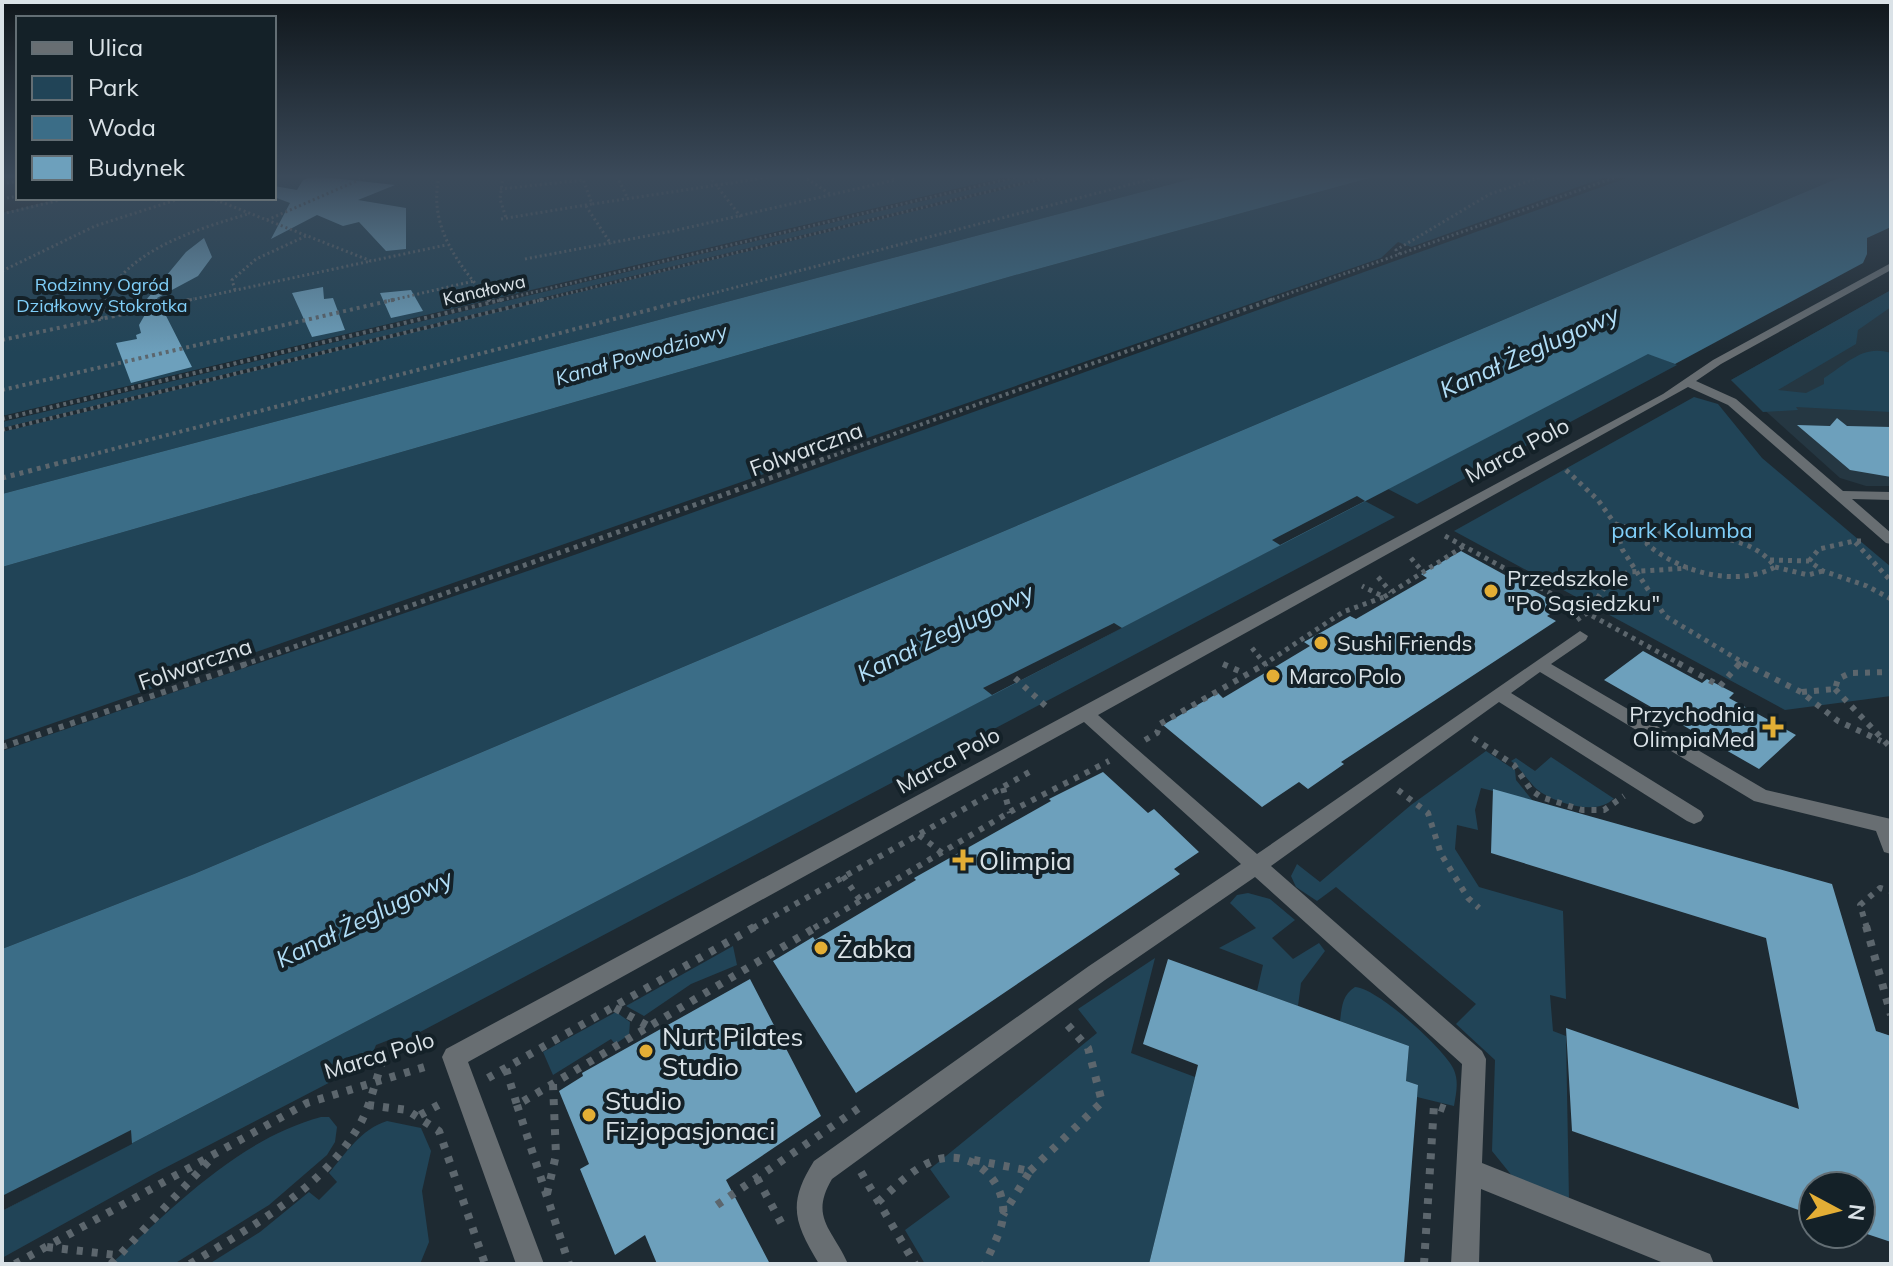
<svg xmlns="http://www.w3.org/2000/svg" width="1893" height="1266" font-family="Mulish,sans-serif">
	<rect width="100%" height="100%" fill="#1e2a32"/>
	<polygon fill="#253742" points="1891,290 1891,486 1866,486 1840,478 1731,380"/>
	<g fill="#214457">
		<polygon points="274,176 1010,176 2,416 2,213 63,198 274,198"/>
		<polygon points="1026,176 1047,176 2,428 2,422"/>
		<polygon points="1059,176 1202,176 2,494 2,432"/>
		<polygon points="1377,176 1608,176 1411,247 1398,242 1381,258 2,741 2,567 1012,276"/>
		<polygon points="1632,176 1843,176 194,874 2,949 2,751 577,554"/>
		<path d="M1891,290V307L1858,330L1856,344L1778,390L1806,393L1824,384V378C1848,363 1863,344 1891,353V412L1796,407L1798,410L1763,412L1731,380Z"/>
		<polygon points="1648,353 1677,365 1417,504 1388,489"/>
		<polygon points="1694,397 1718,404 1762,458 1891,567 1891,696 1785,710 1454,531"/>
		<polygon points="1365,501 1395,517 403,1041 394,1038 376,1045 369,1062 159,1171 2,1258 2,1211"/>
		<polygon points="1486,751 1515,770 1516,780 1533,801 1481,788 1475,810 1478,830 1457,825 1455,849 1479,887 1563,911 1566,999 1550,995 1553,1031 1566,1036 1569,1201 1517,1182 1492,1151 1495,1060 1456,1024 1476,1004 1336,887 1317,901 1296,887 1291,876 1297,864 1320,882 1411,805"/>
		<path d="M1551,757L1613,798H1614C1599,816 1559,804 1542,793C1530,786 1523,770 1511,761L1516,758L1535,771Z"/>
		<polygon points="1248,893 1270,899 1295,920 1272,938 1293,959 1319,943 1325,951 1301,983 1298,1006 1257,991 1263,965 1219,948 1256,928 1230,903 1237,895"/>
		<polygon points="733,946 737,965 691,984 644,1016 626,1006"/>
		<polygon points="1155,958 1131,1053 1195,1077 1149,1264 925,1264 905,1230 950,1197 930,1169 1097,1033 1078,1009"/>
		<path d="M1355,987C1376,987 1446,1050 1454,1070C1459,1082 1456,1094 1454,1106L1417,1097L1418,1085L1406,1081L1409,1046L1340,1021C1342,1007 1342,995 1355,987Z"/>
		<polygon points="616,1012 630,1022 629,1035 615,1044 611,1039 553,1075 543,1052"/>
		<path d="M321,1117H329L337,1127L335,1142L327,1155L269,1205L174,1264H111C172,1208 239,1139 321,1117Z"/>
		<path d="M387,1121L421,1128L431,1151L422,1191L429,1242L420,1264H209L260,1232L309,1192L319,1200L337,1182L329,1173C346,1153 361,1129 387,1121Z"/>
	</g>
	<g fill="#3b6d87">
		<polygon points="1202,176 1377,176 1012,276 2,567 2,494"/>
		<polygon points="1843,176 1891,176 1891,227 1867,238 1867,254 1863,263 1675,364 1648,354 2,1211 2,949 194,874"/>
	</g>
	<g fill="#1e2a32">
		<polygon points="1357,496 1365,501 1280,545 1272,540"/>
		<polygon points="1114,623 1122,628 992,695 983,688"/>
		<polygon points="131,1130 132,1144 2,1211 2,1196"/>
	</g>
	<g fill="#6da0bc">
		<polygon points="314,176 395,185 358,200 406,208 406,249 386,251 359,222 343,226 317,215 271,239 290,203 274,197 274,186 297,190 303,180"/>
		<polygon points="204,238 212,257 198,276 157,298 192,367 131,383 116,343 137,339 136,335 141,333 139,325 154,299 142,305 186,252"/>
		<polygon points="323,287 324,299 333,298 345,330 312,337 292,293"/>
		<polygon points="411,290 423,311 391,318 380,293"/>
		<polygon points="1837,418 1847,426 1891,427 1891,477 1850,470 1797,425 1830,426"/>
		<polygon points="1461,551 1562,606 1547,616 1556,621 1341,762 1344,764 1308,789 1299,782 1262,807 1163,725 1218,693 1223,698 1310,646 1304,642 1350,616 1356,619 1427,578 1421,574"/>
		<polygon points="1643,651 1702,683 1707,679 1734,693 1729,698 1796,735 1759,769 1604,680"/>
		<polygon points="1103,772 1148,813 1154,809 1199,852 1174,869 1180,874 856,1093 773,961 813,937 815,940 916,880 914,878 1051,801 1049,799"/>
		<polygon points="1493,789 1832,884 1876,1031 1891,1036 1891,1242 1861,1232 1861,1186 1813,1186 1813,1215 1572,1131 1566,1028 1799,1109 1766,938 1491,853"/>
		<polygon points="1168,959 1409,1046 1406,1081 1418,1085 1404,1264 1149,1264 1198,1065 1143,1044"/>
		<polygon points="750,979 821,1116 726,1180 770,1264 657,1264 645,1235 615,1255 580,1169 589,1164 559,1091 583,1076 582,1073"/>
	</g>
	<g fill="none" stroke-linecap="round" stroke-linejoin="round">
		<g stroke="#5c666d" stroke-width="3" stroke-dasharray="2 3" stroke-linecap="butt">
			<path d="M439,176C428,227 458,264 490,301"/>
			<polyline points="503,176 500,199 506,218"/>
			<polyline points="582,176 592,204 777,176"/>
			<polyline points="617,176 628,199"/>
			<polyline points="709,176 741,217"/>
			<polyline points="803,176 830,194"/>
			<polyline points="2,184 18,181"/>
			<polyline points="500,189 583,180"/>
			<polyline points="211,198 371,261 446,245"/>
			<polyline points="2,199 18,196"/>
			<polyline points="586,206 611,244"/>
			<polyline points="2,214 68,198"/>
			<polyline points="501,219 592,204"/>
			<polyline points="267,220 368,176"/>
			<polyline points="1400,254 1396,250 1490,194 1544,176"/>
			<polyline points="525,259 673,231 895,180 889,176"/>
			<polyline points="2,271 95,226 182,198"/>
			<polyline points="235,290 232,280 256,259 306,236"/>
			<path d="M104,301C128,249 198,229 248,214"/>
			<polyline points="185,301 371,261"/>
			<polyline points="388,301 474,281"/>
			<polyline points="497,301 1020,176"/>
			<polyline points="537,301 1053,176"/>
			<polyline points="683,301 1163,176"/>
			<polyline points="1268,301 1619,176"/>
		</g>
		<g stroke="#5c666d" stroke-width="4" stroke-dasharray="3 4" stroke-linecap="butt">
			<polyline points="488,299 492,303"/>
			<polyline points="101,319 105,299"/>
			<polyline points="2,340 194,299"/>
			<polyline points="2,390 397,299"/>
			<polyline points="2,419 505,299"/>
			<polyline points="2,430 545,299"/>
			<polyline points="71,460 691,299"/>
			<polyline points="821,460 1274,299"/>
		</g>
		<g stroke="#5c666d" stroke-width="5" stroke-dasharray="4 5" stroke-linecap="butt">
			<polyline points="1566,470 1598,500 1615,524 1622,549 1665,616 1747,665"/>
			<polyline points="2,478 79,458"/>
			<polyline points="1615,524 1651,534"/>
			<path d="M1686,533C1717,537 1755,539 1775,567C1736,588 1679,572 1647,544L1651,534Z"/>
			<polyline points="1445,536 1587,613 1605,587 1628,572 1688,568"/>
			<polyline points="1861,541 1854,541 1891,581"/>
			<polyline points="1411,558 1422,571"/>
			<polyline points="1770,560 1809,561 1823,571 1867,586 1891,599"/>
			<polyline points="1809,561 1819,549 1854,541"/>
			<polyline points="1775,567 1808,575 1823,571"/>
			<polyline points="1378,577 1391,592"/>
			<polyline points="1384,597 1464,546"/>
			<polyline points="1577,620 1587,613 1682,665"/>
			<polyline points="1252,648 1265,664"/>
			<polyline points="243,665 827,458"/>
			<polyline points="1263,665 1343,612 1384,597 1362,586"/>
			<polyline points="1738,665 1741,662"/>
		</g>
		<g stroke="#5c666d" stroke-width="6" stroke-dasharray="5 7" stroke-linecap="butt">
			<polyline points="1678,663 1720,686 1740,663"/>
			<polyline points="1743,663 1801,692 1838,721 1881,741"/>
			<polyline points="1223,664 1244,673"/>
			<polyline points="1015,678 1050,710"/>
			<polyline points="1835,689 1891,748"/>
			<polyline points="1802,692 1835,689 1838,679 1850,673 1891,672"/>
			<polyline points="1473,738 1514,765 1531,790 1541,797 1582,810 1604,810 1624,796"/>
			<polyline points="1145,740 1157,733 1160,724 1267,663"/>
			<polyline points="2,747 249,663"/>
			<polyline points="1003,788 1010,813"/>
			<polyline points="1398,790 1428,813 1441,854 1468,898 1479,908"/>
			<polyline points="919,835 942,853"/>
			<polyline points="843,876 860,900"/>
			<polyline points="753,928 1033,770"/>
			<polyline points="814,928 1015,809 1109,761"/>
			<polyline points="1867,928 1860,905 1880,888 1891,891"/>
		</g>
		<g stroke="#5c666d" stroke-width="8" stroke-dasharray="6 9" stroke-linecap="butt">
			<polyline points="1866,926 1891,1015"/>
			<polyline points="615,1008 648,1026"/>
			<polyline points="506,1069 517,1105 818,926"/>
			<polyline points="488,1078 756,926"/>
			<polyline points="368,1105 407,1110 439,1131 485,1264"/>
			<polyline points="517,1105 569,1264"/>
			<polyline points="420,1115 444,1102"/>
			<polyline points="974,1160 1030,1171 1003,1215"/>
			<polyline points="1030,1171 1102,1102 1088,1048 1066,1023"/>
			<polyline points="861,1172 915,1264"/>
			<polyline points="757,1178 785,1230"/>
			<polyline points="547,1194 556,1155 553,1084"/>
			<path d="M878,1202C895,1187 912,1169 933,1161C970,1147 1007,1179 1003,1217C1001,1233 991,1249 985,1264"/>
			<polyline points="717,1205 859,1108"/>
			<polyline points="47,1247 116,1255"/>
			<polyline points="15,1264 307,1103 431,1065"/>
			<polyline points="111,1264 209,1161"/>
			<path d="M190,1264C252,1226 323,1189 360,1124C371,1104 375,1081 383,1060"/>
			<polyline points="1424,1264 1434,1105 1445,1109"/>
		</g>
		<path fill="#686e72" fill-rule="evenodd" d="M1891,263V270L1721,364L1696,381L1736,399L1843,491L1891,492V500L1852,499L1891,533V544L1886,543L1728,405L1688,387L1098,715L1257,854L1580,631L1588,636L1586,640L1551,664L1766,790L1891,819V854L1884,852L1876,831L1754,801L1540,672L1511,693L1701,811L1704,816L1701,821L1694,824L1687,821L1499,702L1271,866L1482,1051L1486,1059L1482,1163L1710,1254L1714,1264H1666L1481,1189L1479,1264H1451L1462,1064L1255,877L1105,980L832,1179C809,1218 833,1229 848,1264H819C794,1222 787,1204 814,1161L1089,966L1241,864L1084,722L468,1062L544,1264H516L442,1057L446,1049L1663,394L1713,360Z"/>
	</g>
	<linearGradient id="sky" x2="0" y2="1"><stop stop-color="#10171c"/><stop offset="0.5" stop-color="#3b4a5a"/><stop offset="1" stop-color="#3b4a5a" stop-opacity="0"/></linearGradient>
	<rect width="1893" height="353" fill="url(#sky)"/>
	<g fill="#e3ae35" stroke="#142128" stroke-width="3">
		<circle cx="1491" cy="591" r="8"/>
		<circle cx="1321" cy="643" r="8"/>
		<circle cx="1273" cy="676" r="8"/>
		<path d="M1769 715h8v8h8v8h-8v8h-8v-8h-8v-8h8z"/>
		<path d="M959 848h8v8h8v8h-8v8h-8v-8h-8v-8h8z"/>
		<circle cx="821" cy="948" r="8"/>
		<circle cx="646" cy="1051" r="8"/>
		<circle cx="589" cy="1115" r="8"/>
	</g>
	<g text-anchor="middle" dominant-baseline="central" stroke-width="8" stroke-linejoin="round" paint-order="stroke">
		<g font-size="18" fill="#80cff9" stroke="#142128">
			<text x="102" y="284">Rodzinny Ogród<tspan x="102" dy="21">Działkowy Stokrotka</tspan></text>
		</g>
		<g font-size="18" fill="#dae2e7" stroke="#142128">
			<text transform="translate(484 290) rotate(-13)">Kanałowa</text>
		</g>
		<g font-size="20" font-style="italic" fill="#b0ddf6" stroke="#142128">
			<text transform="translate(641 354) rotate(-16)">Kanał Powodziowy</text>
		</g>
		<g font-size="22" fill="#dae2e7" stroke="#142128">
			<text transform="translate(806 449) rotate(-20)">Folwarczna</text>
			<text transform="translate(1517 450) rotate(-28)">Marca Polo</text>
			<text transform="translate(195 664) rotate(-19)">Folwarczna</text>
			<text transform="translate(948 760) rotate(-29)">Marca Polo</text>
			<text transform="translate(379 1055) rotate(-17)">Marca Polo</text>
		</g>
		<g font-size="22" fill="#80cff9" stroke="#142128">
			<text x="1682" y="530">park Kolumba</text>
		</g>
		<g font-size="22" fill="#dae2e7" stroke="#142128" text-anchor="start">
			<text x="1507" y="578">Przedszkole<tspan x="1507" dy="25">"Po Sąsiedzku"</tspan></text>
			<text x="1337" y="643">Sushi Friends</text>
			<text x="1289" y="676">Marco Polo</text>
			<text x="1755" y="714" text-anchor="end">Przychodnia<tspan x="1755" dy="25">OlimpiaMed</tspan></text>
		</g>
		<g font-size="24" font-style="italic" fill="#b0ddf6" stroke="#142128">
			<text transform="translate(1529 351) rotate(-24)">Kanał Żeglugowy</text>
			<text transform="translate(945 632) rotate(-26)">Kanał Żeglugowy</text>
			<text transform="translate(364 918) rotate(-26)">Kanał Żeglugowy</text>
		</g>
		<g font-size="26" fill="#dae2e7" stroke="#142128" text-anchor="start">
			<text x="979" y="860">Olimpia</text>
			<text x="837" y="948">Żabka</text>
			<text x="662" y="1036">Nurt Pilates<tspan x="662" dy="30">Studio</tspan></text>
			<text x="605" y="1100">Studio<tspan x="605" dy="30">Fizjopasjonaci</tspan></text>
		</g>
	</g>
	<rect width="1893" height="1266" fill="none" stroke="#dae2e7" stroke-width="8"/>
	<rect x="16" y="16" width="260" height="184" fill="#142128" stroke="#636e74" stroke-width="2"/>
	<rect x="32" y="42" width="40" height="12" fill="#686e72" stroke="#636e74" stroke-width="2"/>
	<text x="88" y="56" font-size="24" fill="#dae2e7">Ulica</text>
	<rect x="32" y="76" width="40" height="24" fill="#214457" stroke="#636e74" stroke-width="2"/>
	<text x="88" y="96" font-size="24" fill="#dae2e7">Park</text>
	<rect x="32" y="116" width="40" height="24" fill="#3b6d87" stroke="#636e74" stroke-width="2"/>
	<text x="88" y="136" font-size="24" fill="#dae2e7">Woda</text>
	<rect x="32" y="156" width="40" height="24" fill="#6da0bc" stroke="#636e74" stroke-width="2"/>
	<text x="88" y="176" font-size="24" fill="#dae2e7">Budynek</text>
	<g transform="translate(1837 1210) rotate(97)"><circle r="38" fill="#142128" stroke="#636e74" stroke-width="2"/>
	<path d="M0-6L14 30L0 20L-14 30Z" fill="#e3ae35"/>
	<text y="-12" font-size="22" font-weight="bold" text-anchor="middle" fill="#dae2e7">N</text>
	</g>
</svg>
